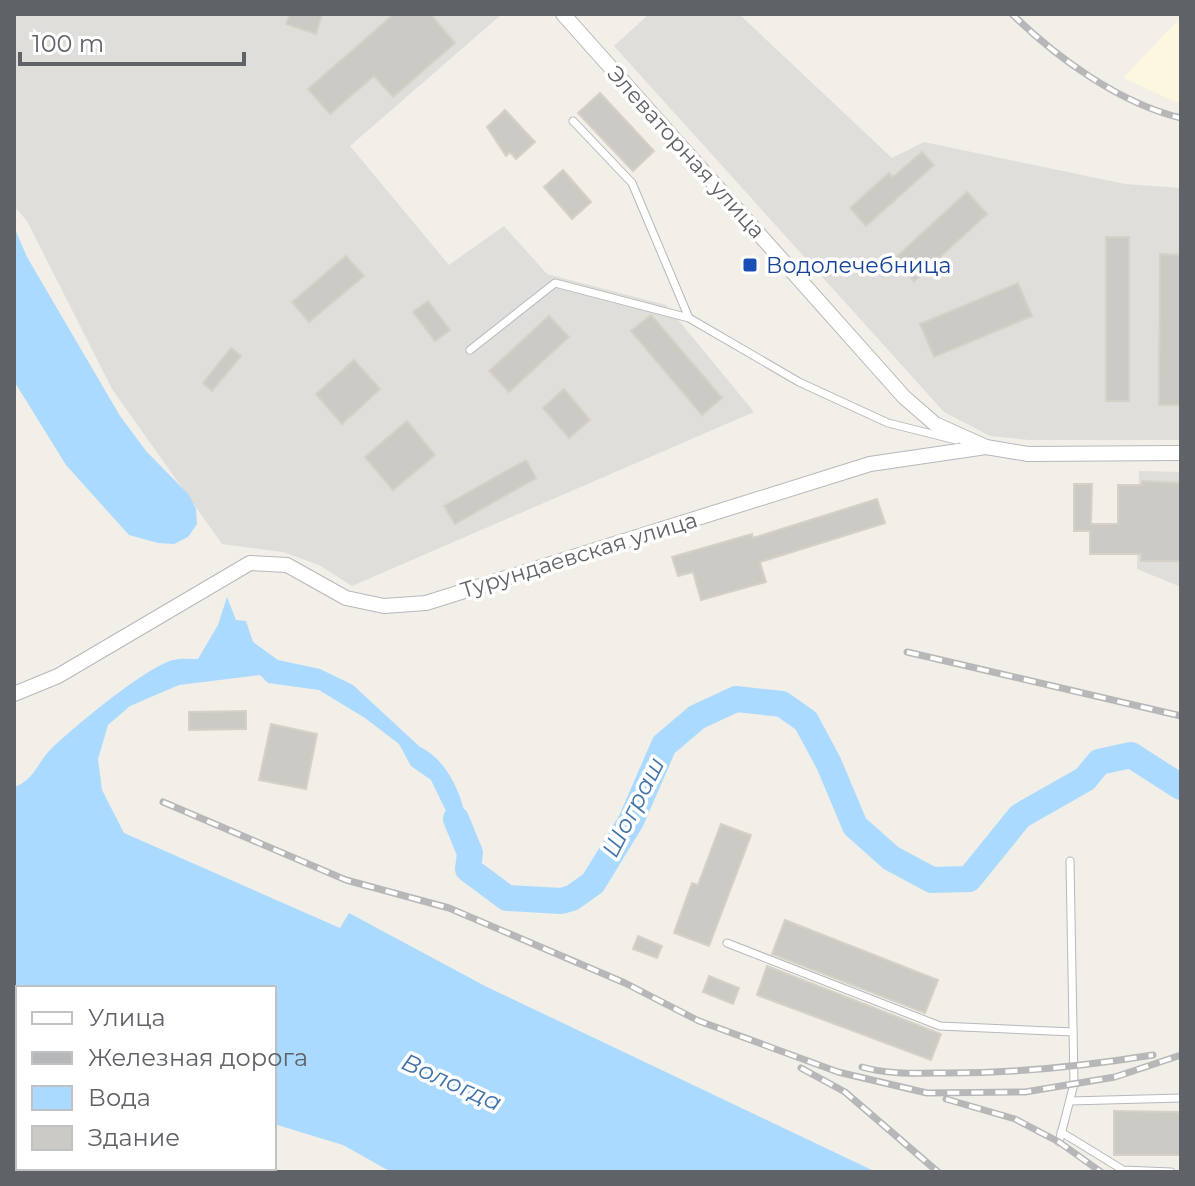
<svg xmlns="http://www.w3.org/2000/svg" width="1195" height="1186" font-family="Montserrat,sans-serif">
	<rect width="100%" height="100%" fill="#f1efe8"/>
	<polygon fill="#fef7e0" points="1181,17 1181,104 1123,78"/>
	<g fill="#e0deda">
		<polygon points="14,14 502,14 350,146 449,265 504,226 547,274 666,305 754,412 352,586 319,565 283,552 222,544 112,389 27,221 14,206"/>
		<polygon points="649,14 739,14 892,158 924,142 1125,184 1181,188 1181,440 1029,440 990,436 944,412 614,46"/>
		<polygon points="1139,471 1181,472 1181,587 1137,569"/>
	</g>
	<g fill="#aadaff">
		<polygon points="14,227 27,257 120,416 146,451 189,495 196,509 197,524 188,537 174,544 158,543 129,535 66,465 14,381"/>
		<path d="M227,597L236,620L246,621L253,642L278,660L320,669L353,685L420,747C455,763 470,817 470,853L459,838L431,780L411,766L399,744L365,718L319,690L268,683L260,675L179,685L130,706L108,725L98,759L102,790L124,833L340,928L349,913L485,986L876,1172H391L343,1145L274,1124V988H18V1053H14V787C34,781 38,761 52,748C74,727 146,667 173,660C181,658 190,659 198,659L218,625Z"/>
	</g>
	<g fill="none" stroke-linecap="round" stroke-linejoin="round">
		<polyline stroke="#aadaff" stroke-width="26" points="456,819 470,853 468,869 507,898 561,901 572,898 593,883 631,821 664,745 697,717 736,699 782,704 806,721 829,764 855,826 891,858 932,880 969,879 1020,816 1085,779 1099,762 1131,755 1181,787"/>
	</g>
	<g fill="#cccac5" stroke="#d6d1c6" stroke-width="2">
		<polygon points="290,14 322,14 316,34 286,24"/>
		<polygon points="394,14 430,14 455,43 393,97 374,76 330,114 308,89"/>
		<polygon points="600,93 654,151 633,171 578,113"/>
		<polygon points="505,110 535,142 516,159 510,152 506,156 487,127"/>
		<polygon points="922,152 934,165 866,226 850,208 889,173 893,177"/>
		<polygon points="563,170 591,202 572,219 544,187"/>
		<polygon points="967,192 987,214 914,281 894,259"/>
		<rect x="1106" y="237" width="23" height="164"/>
		<polygon points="1160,254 1181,255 1181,405 1159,405"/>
		<polygon points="346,256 364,276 309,322 292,302"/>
		<polygon points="1018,283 1032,316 934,357 920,324"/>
		<polygon points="428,301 450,330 435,341 413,312"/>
		<polygon points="651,315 722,398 702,415 631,331"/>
		<polygon points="549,316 569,337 509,392 489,371"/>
		<polygon points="231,348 241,356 212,391 203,383"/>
		<polygon points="354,360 380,389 342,424 316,394"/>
		<polygon points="564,389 590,420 569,438 543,408"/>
		<polygon points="407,421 435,455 393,490 365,457"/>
		<polygon points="526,460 536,478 455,524 444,506"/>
		<polygon points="1142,481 1181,483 1181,561 1141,561 1141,554 1090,554 1090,531 1074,531 1074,484 1092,484 1091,524 1118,524 1118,485 1142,485"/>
		<polygon points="877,499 885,523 760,562 766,582 701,600 693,572 678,576 672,557 752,534 753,538"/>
		<polygon points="246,711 246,729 189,730 189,712"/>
		<polygon points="271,724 317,734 306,789 259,780"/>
		<polygon points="721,824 751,835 709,946 674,933 692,883 698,885"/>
		<polygon points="785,920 938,980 925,1013 772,954"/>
		<polygon points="638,936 662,946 657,958 633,949"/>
		<polygon points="767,966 941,1034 931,1060 757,995"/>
		<polygon points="709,976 739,988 733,1004 703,992"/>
		<polygon points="1114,1111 1181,1112 1181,1155 1114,1155"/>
	</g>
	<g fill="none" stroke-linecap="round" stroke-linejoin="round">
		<defs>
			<g id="lane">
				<polyline points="573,121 632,183 689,318"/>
				<polyline points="470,350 555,283 689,318 799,382 888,423 956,440"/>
				<polyline points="727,943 940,1026 1073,1032"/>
				<polyline points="1070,1101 1181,1098"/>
				<polyline points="14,1125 18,1126"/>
				<polyline points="1061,1132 1123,1170 1171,1172"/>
				<polyline points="1059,1142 1074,1084 1070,861"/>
				<polyline points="14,1158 18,1159"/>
				<polyline points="44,1168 56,1172"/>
				<polyline points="144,1168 160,1172"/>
				<polyline points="65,1172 66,1168"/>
				<polyline points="108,1172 109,1168"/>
			</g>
			<g id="street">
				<polyline points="563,14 904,397 935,424 986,447"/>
				<polyline points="14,694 58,676 250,563 287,565 346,598 384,606 426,603 870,464 986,447 1028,454 1181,453"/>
			</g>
		</defs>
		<use href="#lane" stroke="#b5b8bc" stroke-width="9"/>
		<use href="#street" stroke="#b5b8bc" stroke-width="16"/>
		<use href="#lane" stroke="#fff" stroke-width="7"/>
		<use href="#street" stroke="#fff" stroke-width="14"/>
		<defs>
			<g id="rail">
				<path d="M1012,14C1057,58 1119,103 1181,118"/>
				<polyline points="907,652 1181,716"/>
				<polyline points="163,802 346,880 449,908 625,983 699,1021 838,1072 927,1093 1025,1092 1115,1077 1181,1055"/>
				<path d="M862,1067C889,1075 921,1073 949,1073C1018,1073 1085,1066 1153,1055"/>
				<polyline points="801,1068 845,1092 938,1172"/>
				<polyline points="946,1099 1015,1119 1059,1142 1101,1172"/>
			</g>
		</defs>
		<use href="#rail" stroke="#b6b7b8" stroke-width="7"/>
		<use href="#rail" stroke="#fff" stroke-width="4" stroke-dasharray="12" stroke-linecap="butt"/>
	</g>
	<rect fill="#1a4fb4" stroke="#fff" stroke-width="3" x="742" y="257" width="16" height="16" rx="4"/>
	<g text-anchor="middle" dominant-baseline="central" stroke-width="7" stroke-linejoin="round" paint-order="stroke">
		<g font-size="22" fill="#5f6368" stroke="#fff">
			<text transform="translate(686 152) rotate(48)">Элеваторная улица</text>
			<text transform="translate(579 555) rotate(-17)">Турундаевская улица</text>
		</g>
		<g font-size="22" fill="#164399" stroke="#fff" text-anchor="start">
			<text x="766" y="265">Водолечебница</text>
		</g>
		<g font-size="24" font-style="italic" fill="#4174aa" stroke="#fff">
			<text transform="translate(633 807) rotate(-63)">Шограш</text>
			<text transform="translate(452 1082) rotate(24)">Вологда</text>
		</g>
	</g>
	<rect width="1195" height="1186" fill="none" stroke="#5f6368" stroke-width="32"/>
	<rect x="16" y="986" width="260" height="184" fill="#ffffff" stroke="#bfc1c3" stroke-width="2"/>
	<rect x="32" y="1012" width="40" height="12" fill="#ffffff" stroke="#bfc1c3" stroke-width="2"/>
	<text x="88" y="1026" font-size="24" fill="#5f6368">Улица</text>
	<rect x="32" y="1052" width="40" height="12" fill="#b6b7b8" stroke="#bfc1c3" stroke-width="2"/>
	<text x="88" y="1066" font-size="24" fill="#5f6368">Железная дорога</text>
	<rect x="32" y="1086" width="40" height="24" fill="#aadaff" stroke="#bfc1c3" stroke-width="2"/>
	<text x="88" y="1106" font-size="24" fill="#5f6368">Вода</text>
	<rect x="32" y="1126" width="40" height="24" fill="#cccac5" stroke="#bfc1c3" stroke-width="2"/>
	<text x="88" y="1146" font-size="24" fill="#5f6368">Здание</text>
	<path d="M20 52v12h224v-12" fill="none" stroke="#5f6368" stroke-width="4"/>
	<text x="32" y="52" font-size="24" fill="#5f6368" stroke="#ffffff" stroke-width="6" paint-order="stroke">100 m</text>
</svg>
